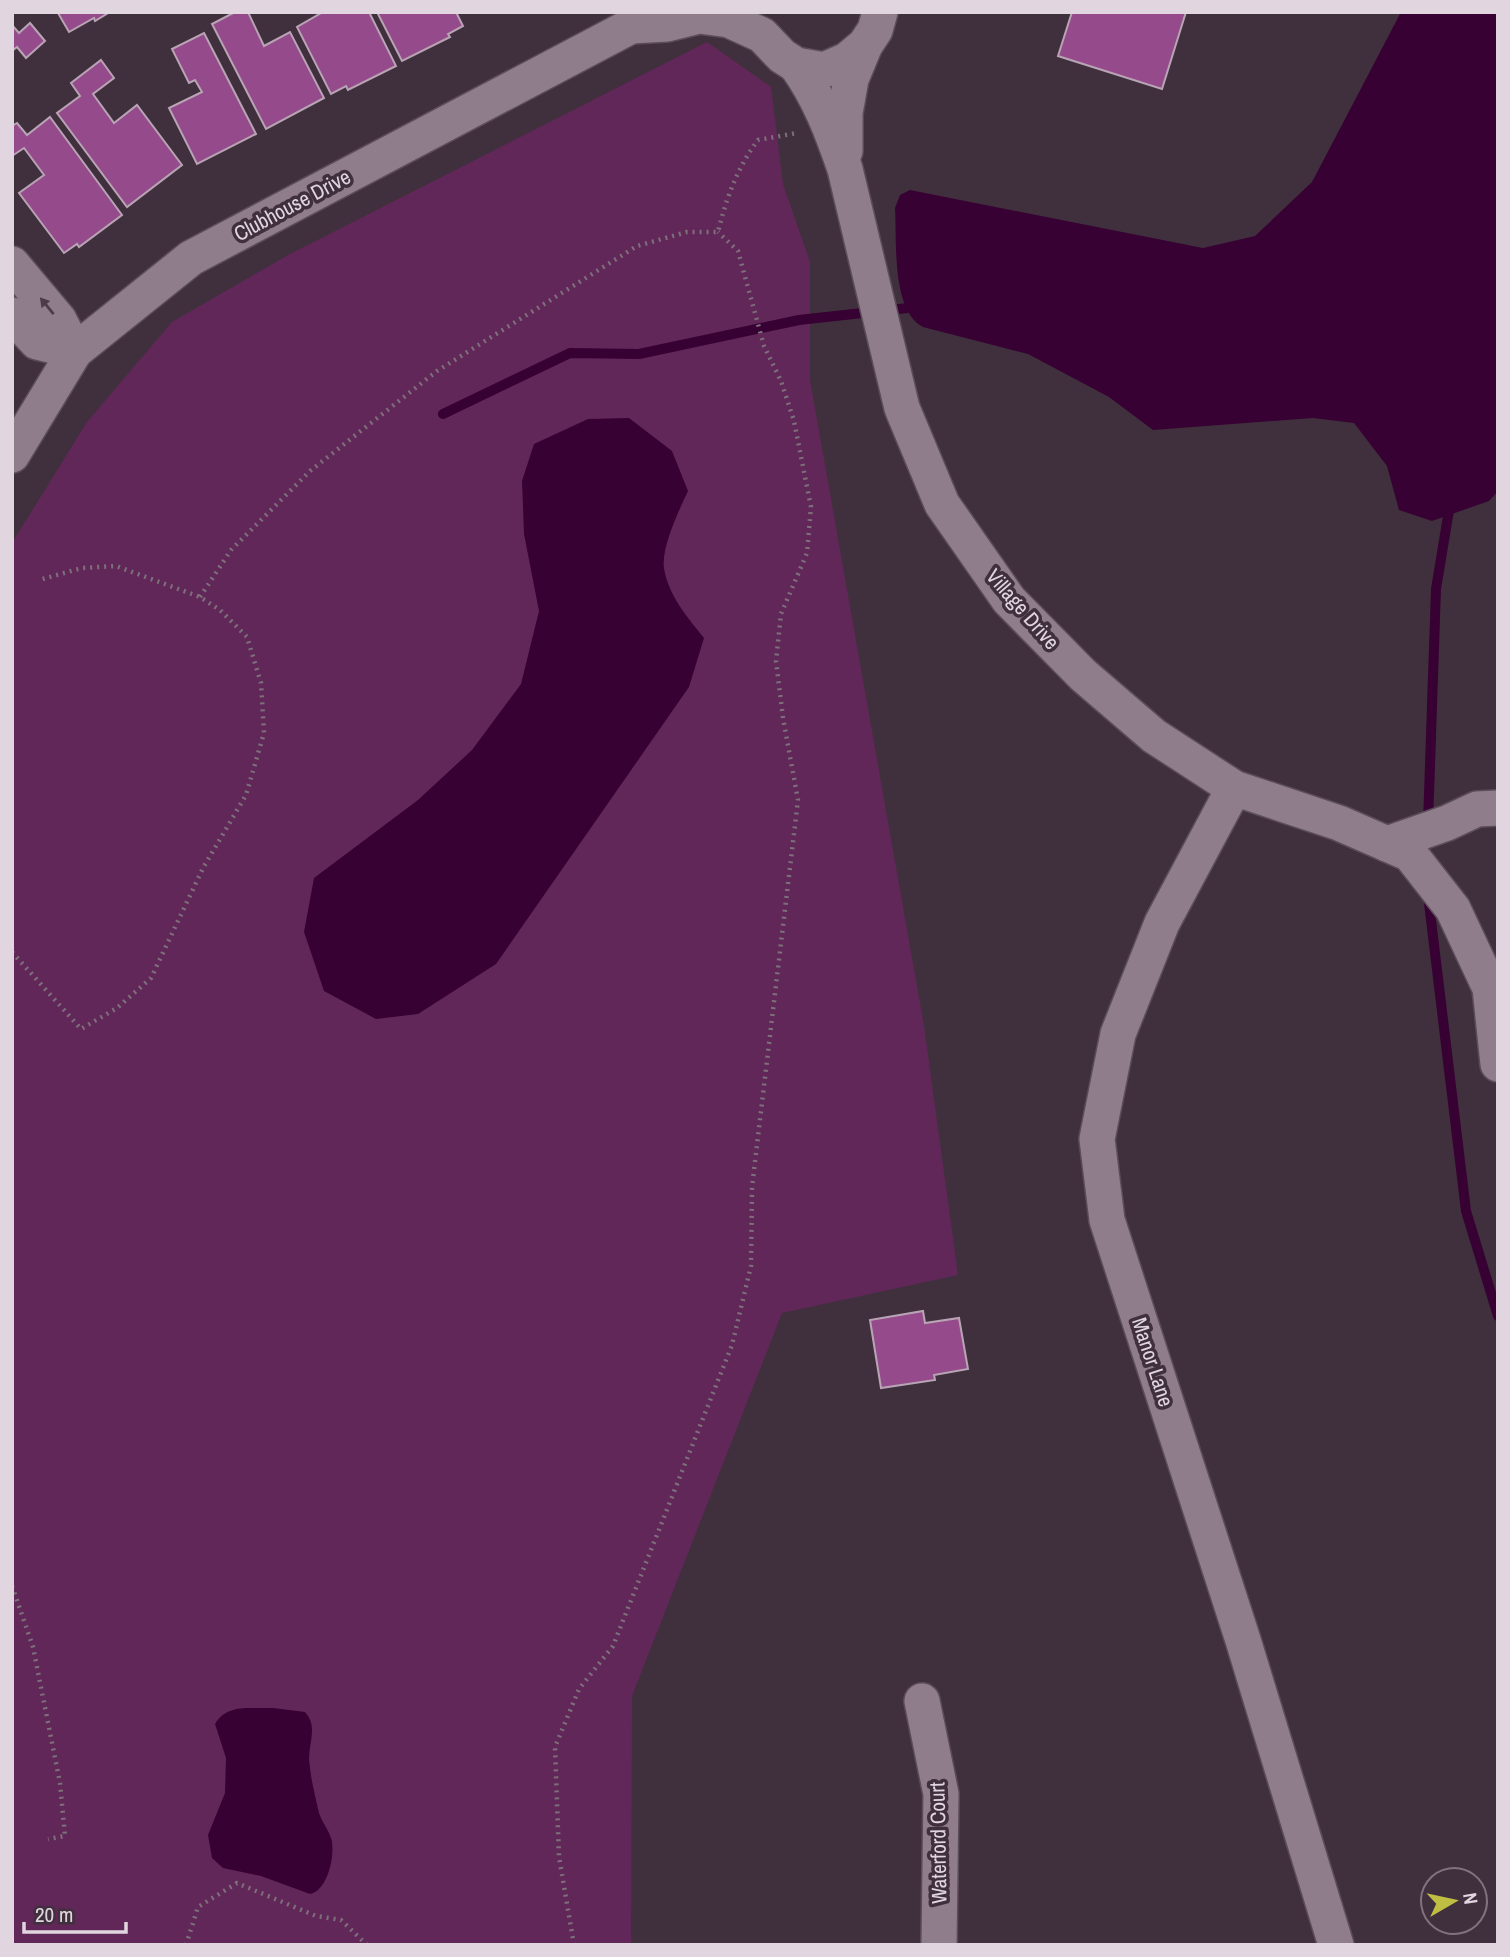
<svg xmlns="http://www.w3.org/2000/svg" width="1510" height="1957" font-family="'Archivo Narrow',sans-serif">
	<rect width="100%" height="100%" fill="#40303d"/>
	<polygon fill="#612759" points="707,42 771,87 783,184 810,262 810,380 924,1026 958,1275 782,1313 632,1696 631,1945 12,1945 12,543 87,422 172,322 290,254"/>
	<g fill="#380133">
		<path d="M1401,12H1498V491L1489,501L1432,521L1399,510L1387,466L1354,423L1313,418L1153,430L1109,397L1028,354L923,327C891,311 897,240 895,208L900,195L910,190L1203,248L1255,236L1312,182Z"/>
		<path d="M629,418L672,451L688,491C679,510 661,548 664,568C668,595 688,618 704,638L689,687L496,964L418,1014L376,1019L324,991L304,932L314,878L418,800L472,750L521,684L539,611L524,534L522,481L534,444L588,419Z"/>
		<path d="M273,1708L305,1712C318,1726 309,1742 309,1759C310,1768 311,1778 313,1786C315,1795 317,1805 319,1813C322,1822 328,1829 331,1838C336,1853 328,1891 310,1894L261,1876L223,1868L212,1858L208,1835L225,1793L226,1758L215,1724C227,1703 251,1709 273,1708Z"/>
	</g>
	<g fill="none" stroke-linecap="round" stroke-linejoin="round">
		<g stroke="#380133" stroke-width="10">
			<polyline points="443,414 570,353 639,354 799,320 917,307"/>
			<polyline points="1428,823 1436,589 1450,504"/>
			<polyline points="1428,895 1466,1211 1498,1316"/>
		</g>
	</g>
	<g fill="#954b8b" stroke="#b8a4b4" stroke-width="2">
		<polygon points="110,12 95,21 94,18 69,32 58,13"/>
		<polygon points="235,12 248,12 264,46 290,32 324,98 266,129 212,24"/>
		<polygon points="323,12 369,12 396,66 348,90 346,86 331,94 297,27"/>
		<polygon points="377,12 456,12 463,26 448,34 450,37 402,61"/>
		<polygon points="1072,12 1186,12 1162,89 1058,56"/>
		<polygon points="30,23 45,41 26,58 17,47 12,51 12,25 19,33"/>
		<polygon points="204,33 256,134 197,164 169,108 202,92 195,80 189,83 172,49"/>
		<polygon points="101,60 114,78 93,94 114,123 137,105 182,165 127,207 57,113 80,96 71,83"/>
		<polygon points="50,117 122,215 79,247 77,244 64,253 19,193 44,175 24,148 12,156 12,126 17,123 27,135"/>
		<polygon points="923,1311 925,1323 959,1318 968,1369 934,1375 935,1380 881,1388 870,1320"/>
	</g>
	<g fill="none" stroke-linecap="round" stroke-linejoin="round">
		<defs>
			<g id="street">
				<polyline points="631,26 667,24 699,16 729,20 762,35 782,56 796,65 824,70 847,60 865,45 875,30 880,12"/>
				<path d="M796,65C819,97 832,131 845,169L902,408L942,504L1009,600L1083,675L1154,736L1234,788L1339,823L1410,854L1453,909L1490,988L1498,1064"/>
				<polyline points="845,151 845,113 851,79 865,45"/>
				<polyline points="12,264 59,320 75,351"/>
				<polyline points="12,315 37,342 75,351"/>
				<polyline points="12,455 75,351 191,258 631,26 644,12"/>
				<polyline points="1234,788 1162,923 1118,1034 1097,1139 1107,1220 1243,1640 1336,1945"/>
				<polyline points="1387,844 1447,823 1477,809 1498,808"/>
				<polyline points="922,1701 941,1794 939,1945"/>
			</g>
		</defs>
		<use href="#street" stroke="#5b4d58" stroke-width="38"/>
		<g stroke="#7e707b" stroke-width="4.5" stroke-dasharray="2 5" stroke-linecap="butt">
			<path d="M200,597L231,550L310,471L437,371L637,246L687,232H718C726,199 737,168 758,140L797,133"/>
			<polyline points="12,952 81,1029 117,1008 151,978 203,868 246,795 264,733 261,683 247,637 220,610 200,597 116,566 82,568 39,580"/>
			<polyline points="12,1586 33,1647 60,1783 65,1836 48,1839"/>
			<polyline points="186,1945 198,1907 237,1883 316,1916 341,1920 367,1945"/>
			<polyline points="574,1945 559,1857 555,1747 579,1689 613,1646 732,1345 751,1266 752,1187 798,800 783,718 776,661 781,614 807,553 811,507 794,421 781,381 764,346 738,251 718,232"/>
		</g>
		<use href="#street" stroke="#907d8c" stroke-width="35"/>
	</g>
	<defs><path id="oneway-solid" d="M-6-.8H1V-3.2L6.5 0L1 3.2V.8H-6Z" transform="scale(1.75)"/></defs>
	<use fill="#4c3c49" href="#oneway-solid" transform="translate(47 306) rotate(-129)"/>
	<g text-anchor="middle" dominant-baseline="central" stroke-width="7" stroke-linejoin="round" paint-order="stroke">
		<g font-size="21" fill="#e1d6df" stroke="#40303d">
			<text transform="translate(292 205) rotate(-28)">Clubhouse Drive</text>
			<text transform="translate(1023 609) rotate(49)">Village Drive</text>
			<text transform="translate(1153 1362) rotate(72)">Manor Lane</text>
			<text transform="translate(938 1843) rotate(-91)">Waterford Court</text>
		</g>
	</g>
	<rect width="1510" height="1957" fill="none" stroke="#e1d6df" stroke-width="28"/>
	<g transform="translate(1454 1901) rotate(81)"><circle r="33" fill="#40303d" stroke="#80727e" stroke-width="2"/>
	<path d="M0-5L12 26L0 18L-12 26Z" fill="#bfbe42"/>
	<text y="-10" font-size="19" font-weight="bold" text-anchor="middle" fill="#e1d6df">N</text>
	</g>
	<path d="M24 1922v10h102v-10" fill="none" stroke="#e1d6df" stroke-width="3.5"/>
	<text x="35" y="1922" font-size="21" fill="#e1d6df" stroke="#40303d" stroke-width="5" paint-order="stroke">20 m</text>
</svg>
